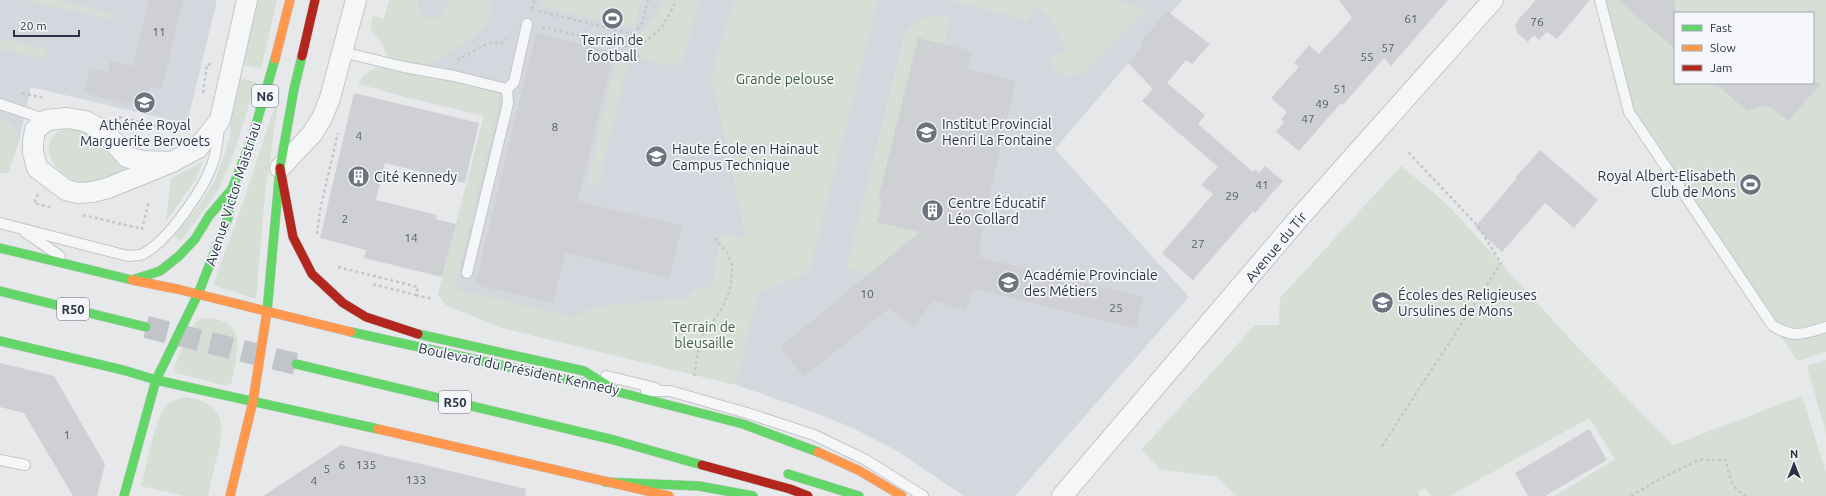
<svg xmlns="http://www.w3.org/2000/svg" width="1826" height="496" font-family="Ubuntu,sans-serif">
	<rect width="100%" height="100%" fill="#e6e8ea"/>
	<g fill="#d4d7dd">
		<polygon points="0,0 217,0 187,124 31,87 19,140 8,173 0,173"/>
		<polygon points="402,0 1182,0 1055,149 1189,297 1015,496 964,496 899,452 851,427 803,408 736,385 503,328 446,305 438,295 484,116 382,91"/>
	</g>
	<g fill="#d6ded6" fill-rule="evenodd">
		<polygon points="25,0 59,0 115,14 114,20"/>
		<polygon points="257,0 277,0 261,69 241,64"/>
		<path d="M389,0H419L417,5L422,14L430,20L440,17L450,0H489C490,9 490,19 485,27C480,34 434,64 426,65C414,67 401,61 390,57L389,63C387,57 385,50 382,44C375,32 367,35 373,16L384,19Z"/>
		<polygon points="543,0 641,0 634,29 541,7"/>
		<polygon points="664,0 700,0 682,61 677,65 663,64 639,57 637,36 656,14"/>
		<polygon points="735,0 878,0 810,271 758,294 736,385 503,328 446,305 438,295 484,116 358,84 364,74 375,68 387,68 453,81 497,93 499,107 456,280 457,290 575,317 594,307 686,298 696,288 711,289 721,233 746,238 711,76"/>
		<path d="M948,0H1112L1147,9L1085,72C1069,81 1055,75 1049,59L1065,50C1061,32 1051,20 1037,7L1026,22L1014,17Z"/>
		<path d="M1600,0H1826V352L1798,361L1723,255L1629,112ZM1675,13H1813V83H1675Z"/>
		<path d="M930,16L950,18L944,45L879,199H882L878,222L920,232L868,276L847,267L904,35C912,24 918,19 930,16Z"/>
		<polygon points="0,38 47,50 44,59 0,49"/>
		<polygon points="616,59 628,62 598,186 587,183"/>
		<polygon points="239,78 256,82 234,153 218,191 180,242 175,235 198,207 215,180 226,150 231,132 230,126"/>
		<polygon points="280,90 265,194 256,299 213,285 244,200"/>
		<path d="M0,119C29,126 15,153 8,173H0Z"/>
		<path d="M65,128L95,131L124,162L125,173C117,178 111,179 102,181C93,182 85,184 77,181C52,174 35,140 65,128Z"/>
		<polygon points="203,161 196,179 166,221 171,179"/>
		<polygon points="1401,166 1448,205 1579,349 1673,445 1802,396 1826,473 1826,496 1555,496 1615,459 1589,418 1450,496 1431,496 1425,488 1419,491 1419,496 1237,496 1216,477 1160,469 1141,450 1255,325 1279,325 1280,298"/>
		<path d="M201,318C248,318 238,348 232,382L227,386L176,373L174,367L192,327Z"/>
		<polygon points="1826,360 1826,434 1807,366"/>
		<path d="M186,397C223,404 225,420 218,453C214,468 211,482 208,496H184L141,486C146,469 155,420 164,408C169,401 178,399 186,397Z"/>
	</g>
	<g fill="#ced0d3">
		<polygon points="149,0 183,0 162,89 150,86 147,101 141,99 141,102 132,101 132,105 84,93 90,68 108,72 110,61 133,66"/>
		<polygon points="1339,0 1448,0 1391,66 1384,58 1343,105 1341,103 1299,151 1276,132 1284,122 1281,119 1287,112 1271,98 1299,67 1294,63 1309,45 1319,54 1352,18"/>
		<polygon points="1536,0 1590,0 1557,39 1547,32 1539,40 1534,35 1528,42 1518,34 1515,26 1518,20"/>
		<polygon points="1618,0 1675,0 1675,49"/>
		<polygon points="1167,11 1210,44 1192,64 1186,60 1167,83 1205,115 1198,124 1253,172 1255,169 1259,173 1265,166 1283,181 1255,213 1253,211 1193,280 1162,253 1213,194 1201,185 1218,167 1142,101 1153,89 1128,63 1143,45 1139,44"/>
		<polygon points="536,33 614,52 578,201 682,226 669,278 565,253 553,303 475,285"/>
		<polygon points="918,38 972,51 968,69 1016,81 983,223 979,257 1143,297 1136,328 974,289 966,311 934,300 913,327 889,308 804,377 780,347 920,232 877,222 882,199 878,199"/>
		<polygon points="1715,83 1821,83 1788,121 1767,105 1747,111"/>
		<polygon points="354,93 479,123 465,183 385,163 376,200 437,215 436,219 456,224 442,277 364,258 366,250 320,238"/>
		<polygon points="1540,150 1598,200 1574,228 1545,203 1502,252 1475,227 1517,178 1516,177"/>
		<polygon points="0,363 54,376 105,464 97,496 73,496 24,413 0,407"/>
		<polygon points="1589,429 1607,460 1545,496 1528,496 1515,473"/>
		<polygon points="341,445 526,489 525,496 263,496"/>
	</g>
	<g fill="none" stroke-linecap="round" stroke-linejoin="round">
		<polyline stroke="#c1c4c9" stroke-width="22" stroke-dasharray="22 11" stroke-linecap="butt" points="146,327 296,364"/>
		<defs>
			<g id="lane">
				<path d="M1600,0L1629,112L1772,325C1793,339 1804,334 1826,327"/>
				<polyline points="342,52 404,67 454,76 507,89"/>
				<polyline points="0,104 47,120"/>
				<path d="M0,223L128,256C133,255 139,256 143,254C169,240 204,189 213,162C217,150 218,138 219,126"/>
				<polyline points="25,232 60,256"/>
				<polyline points="467,273 508,103 507,89 514,82 527,24"/>
				<polyline points="606,376 656,388"/>
				<polyline points="646,391 670,391 747,413 814,435 866,460 923,496"/>
				<polyline points="0,460 25,465"/>
			</g>
			<g id="street">
				<polyline points="172,162 142,161 127,157 111,139 97,127 85,121 67,118 47,120 35,130 33,142 33,152 37,168 66,190 78,193 92,192 108,188 172,162 198,148 220,120 247,0"/>
				<polyline points="280,168 312,134 322,118 330,98 356,0"/>
				<polyline points="1062,496 1299,218 1493,0"/>
			</g>
			<g id="fast">
				<polyline points="0,248 132,280 160,271 179,256 195,239 209,216 232,189"/>
				<polyline points="0,291 146,327"/>
				<polyline points="198,294 228,218 232,189 253,135 275,59"/>
				<polyline points="267,312 280,168 294,89 302,56"/>
				<polyline points="351,332 613,390"/>
				<polyline points="418,334 584,371 618,392 743,424 818,452"/>
				<polyline points="0,341 123,370 156,380 378,429"/>
				<polyline points="296,364 614,440 702,465"/>
				<polyline points="788,474 859,496"/>
				<polyline points="605,482 699,486 753,496"/>
				<polyline points="124,496 156,380 198,294"/>
			</g>
			<g id="slow">
				<polyline points="275,59 290,0"/>
				<polyline points="132,280 177,289 351,332"/>
				<polyline points="378,429 669,496"/>
				<polyline points="818,452 860,471 902,496"/>
				<polyline points="230,496 253,401 267,312"/>
			</g>
			<g id="jam">
				<polyline points="302,56 315,0"/>
				<polyline points="280,168 293,237 312,274 343,303 366,317 418,334"/>
				<polyline points="702,465 790,489 808,496"/>
			</g>
		</defs>
		<use href="#lane" stroke="#c4c6c8" stroke-width="12"/>
		<use href="#street" stroke="#c4c6c8" stroke-width="22"/>
		<use href="#fast" stroke="#c4c6c8" stroke-width="10"/>
		<use href="#slow" stroke="#c4c6c8" stroke-width="10"/>
		<use href="#jam" stroke="#c4c6c8" stroke-width="10"/>
		<g stroke="#c5c6ca" stroke-width="2.5" stroke-dasharray="3 3" stroke-linecap="butt">
			<polyline points="532,9 534,0"/>
			<polyline points="538,11 633,34 632,48"/>
			<polyline points="542,27 632,48 639,57"/>
			<polyline points="633,34 642,23 648,0"/>
			<path d="M633,48C659,34 664,27 676,0"/>
			<polyline points="457,60 489,43 502,43 507,39"/>
			<polyline points="22,93 44,98"/>
			<polyline points="203,93 207,64 212,65"/>
			<polyline points="119,117 156,126 184,131"/>
			<polyline points="38,194 34,203 53,208"/>
			<polyline points="83,215 142,229 149,201"/>
			<polyline points="317,234 320,210 338,133"/>
			<polyline points="338,267 418,287 416,295 372,284"/>
			<polyline points="416,295 427,298 433,298"/>
			<polyline points="694,376 700,339 723,307 731,285 732,265 727,252 714,238"/>
			<polyline points="1382,446 1501,263 1478,226 1407,151"/>
			<path d="M1631,496L1658,480L1699,460H1726C1729,476 1732,493 1750,496"/>
		</g>
		<use href="#lane" stroke="#f5f6f7" stroke-width="10"/>
		<use href="#street" stroke="#f5f6f7" stroke-width="20"/>
		<use href="#fast" stroke="#63d668" stroke-width="9"/>
		<use href="#slow" stroke="#ff974d" stroke-width="9"/>
		<use href="#jam" stroke="#b3261e" stroke-width="9"/>
	</g>
	<defs>
		<symbol id="stadium-disc" viewBox="-11 -11 22 22"><circle r="9.5" fill="#6c737f" stroke="#f4f6f9"/><path d="M0-5a6.5 5 0 1 0 0 10a6.5 5 0 1 0 0-10ZM-3.5-1.8h7v3.6h-7Z" fill="#fff"/></symbol>
		<symbol id="school-disc" viewBox="-11 -11 22 22"><circle r="9.5" fill="#6c737f" stroke="#f4f6f9"/><path d="M0-5L7-2L0 1L-7-2ZM-4 1L0 2.5L4 1V4Q0 6-4 4Z" fill="#fff"/></symbol>
		<symbol id="university-disc" viewBox="-11 -11 22 22"><circle r="9.5" fill="#6c737f" stroke="#f4f6f9"/><path d="M0-5L7-2L0 1L-7-2ZM-4 1L0 2.5L4 1V4Q0 6-4 4Z" fill="#fff"/></symbol>
		<symbol id="building-disc" viewBox="-11 -11 22 22"><circle r="9.5" fill="#6c737f" stroke="#f4f6f9"/><path d="M-4-6H4V6H1V3H-1V6H-4ZM-2.5-4.3h1.7v1.8h-1.7ZM.8-4.3h1.7v1.8H.8ZM-2.5-1h1.7V.8h-1.7ZM.8-1h1.7V.8H.8Z" fill="#fff"/></symbol>
	</defs>
	<g fill-rule="evenodd">
		<use href="#stadium-disc" x="600" y="6" width="25" height="25"/>
		<use href="#school-disc" x="132" y="90" width="25" height="25"/>
		<use href="#school-disc" x="914" y="120" width="25" height="25"/>
		<use href="#university-disc" x="644" y="144" width="25" height="25"/>
		<use href="#building-disc" x="346" y="164" width="25" height="25"/>
		<use href="#stadium-disc" x="1738" y="172" width="25" height="25"/>
		<use href="#building-disc" x="920" y="198" width="25" height="25"/>
		<use href="#school-disc" x="996" y="270" width="25" height="25"/>
		<use href="#university-disc" x="1370" y="290" width="25" height="25"/>
	</g>
	<g text-anchor="middle" dominant-baseline="central" stroke-width="3.5" stroke-linejoin="round" paint-order="stroke">
		<g font-size="12" fill="#545c69">
			<text x="1411" y="18">61</text>
			<text x="1537" y="21">76</text>
			<text x="159" y="31">11</text>
			<text x="1388" y="47">57</text>
			<text x="1367" y="56">55</text>
			<text x="1340" y="88">51</text>
			<text x="1322" y="103">49</text>
			<text x="1308" y="118">47</text>
			<text x="555" y="126">8</text>
			<text x="359" y="135">4</text>
			<text x="1262" y="184">41</text>
			<text x="1232" y="195">29</text>
			<text x="345" y="218">2</text>
			<text x="411" y="237">14</text>
			<text x="1198" y="243">27</text>
			<text x="867" y="293">10</text>
			<text x="1116" y="307">25</text>
			<text x="67" y="434">1</text>
			<text x="342" y="464">6</text>
			<text x="366" y="464">135</text>
			<text x="327" y="468">5</text>
			<text x="416" y="479">133</text>
			<text x="314" y="480">4</text>
		</g>
		<g fill="#f4f6f9" stroke="#676e7b" stroke-width="1">
			<rect x="252" y="85" width="26" height="22" rx="3"/>
			<rect x="57" y="298" width="32" height="22" rx="3"/>
			<rect x="439" y="391" width="32" height="22" rx="3"/>
		</g>
		<g font-size="13" font-weight="bold" fill="#2b3445">
			<text x="265" y="96">N6</text>
			<text x="73" y="309">R50</text>
			<text x="455" y="402">R50</text>
		</g>
		<g font-size="14" fill="#2b3445" stroke="#f4f6f9" text-anchor="start">
			<text x="612" y="40" text-anchor="middle">Terrain de<tspan x="612" dy="16">football</tspan></text>
			<text x="942" y="124">Institut Provincial<tspan x="942" dy="16">Henri La Fontaine</tspan></text>
			<text x="145" y="125" text-anchor="middle">Athénée Royal<tspan x="145" dy="16">Marguerite Bervoets</tspan></text>
			<text x="672" y="149">Haute École en Hainaut<tspan x="672" dy="16">Campus Technique</tspan></text>
			<text x="1736" y="176" text-anchor="end">Royal Albert-Elisabeth<tspan x="1736" dy="16">Club de Mons</tspan></text>
			<text x="374" y="177">Cité Kennedy</text>
			<text x="948" y="203">Centre Éducatif<tspan x="948" dy="16">Léo Collard</tspan></text>
			<text x="1024" y="275">Académie Provinciale<tspan x="1024" dy="16">des Métiers</tspan></text>
			<text x="1398" y="295">Écoles des Religieuses<tspan x="1398" dy="16">Ursulines de Mons</tspan></text>
		</g>
		<g font-size="14" fill="#3f6138" stroke="#f4f6f9">
			<text x="785" y="79">Grande pelouse</text>
			<text x="704" y="327">Terrain de<tspan x="704" dy="16">bleusaille</tspan></text>
		</g>
		<g font-size="14" fill="#2b3445" stroke="#f4f6f9">
			<text transform="translate(233 194) rotate(-72)">Avenue Victor Maistriau</text>
			<text transform="translate(1276 247) rotate(-50)">Avenue du Tir</text>
			<text transform="translate(519 369) rotate(12)">Boulevard du Président Kennedy</text>
		</g>
	</g>
	<rect x="1674" y="12" width="140" height="72" fill="#f4f6f9" stroke="#a4a8b1"/>
	<rect x="1682" y="25" width="20" height="6" fill="#63d668" stroke="#a4a8b1"/>
	<text x="1710" y="32" font-size="12" fill="#2b3445">Fast</text>
	<rect x="1682" y="45" width="20" height="6" fill="#ff974d" stroke="#a4a8b1"/>
	<text x="1710" y="52" font-size="12" fill="#2b3445">Slow</text>
	<rect x="1682" y="65" width="20" height="6" fill="#b3261e" stroke="#a4a8b1"/>
	<text x="1710" y="72" font-size="12" fill="#2b3445">Jam</text>
	<g transform="translate(1794 464)" stroke="#f4f6f9" stroke-width="3" paint-order="stroke">
	<path d="M0-3L7 15L0 10L-7 15Z" fill="#2b3445"/>
	<text y="-6" font-size="11" font-weight="bold" text-anchor="middle" fill="#2b3445">N</text>
	</g>
	<path d="M14 30v6h65v-6" fill="none" stroke="#2b3445" stroke-width="2"/>
	<text x="20" y="30" font-size="12" fill="#2b3445" stroke="#f4f6f9" stroke-width="3" paint-order="stroke">20 m</text>
</svg>
